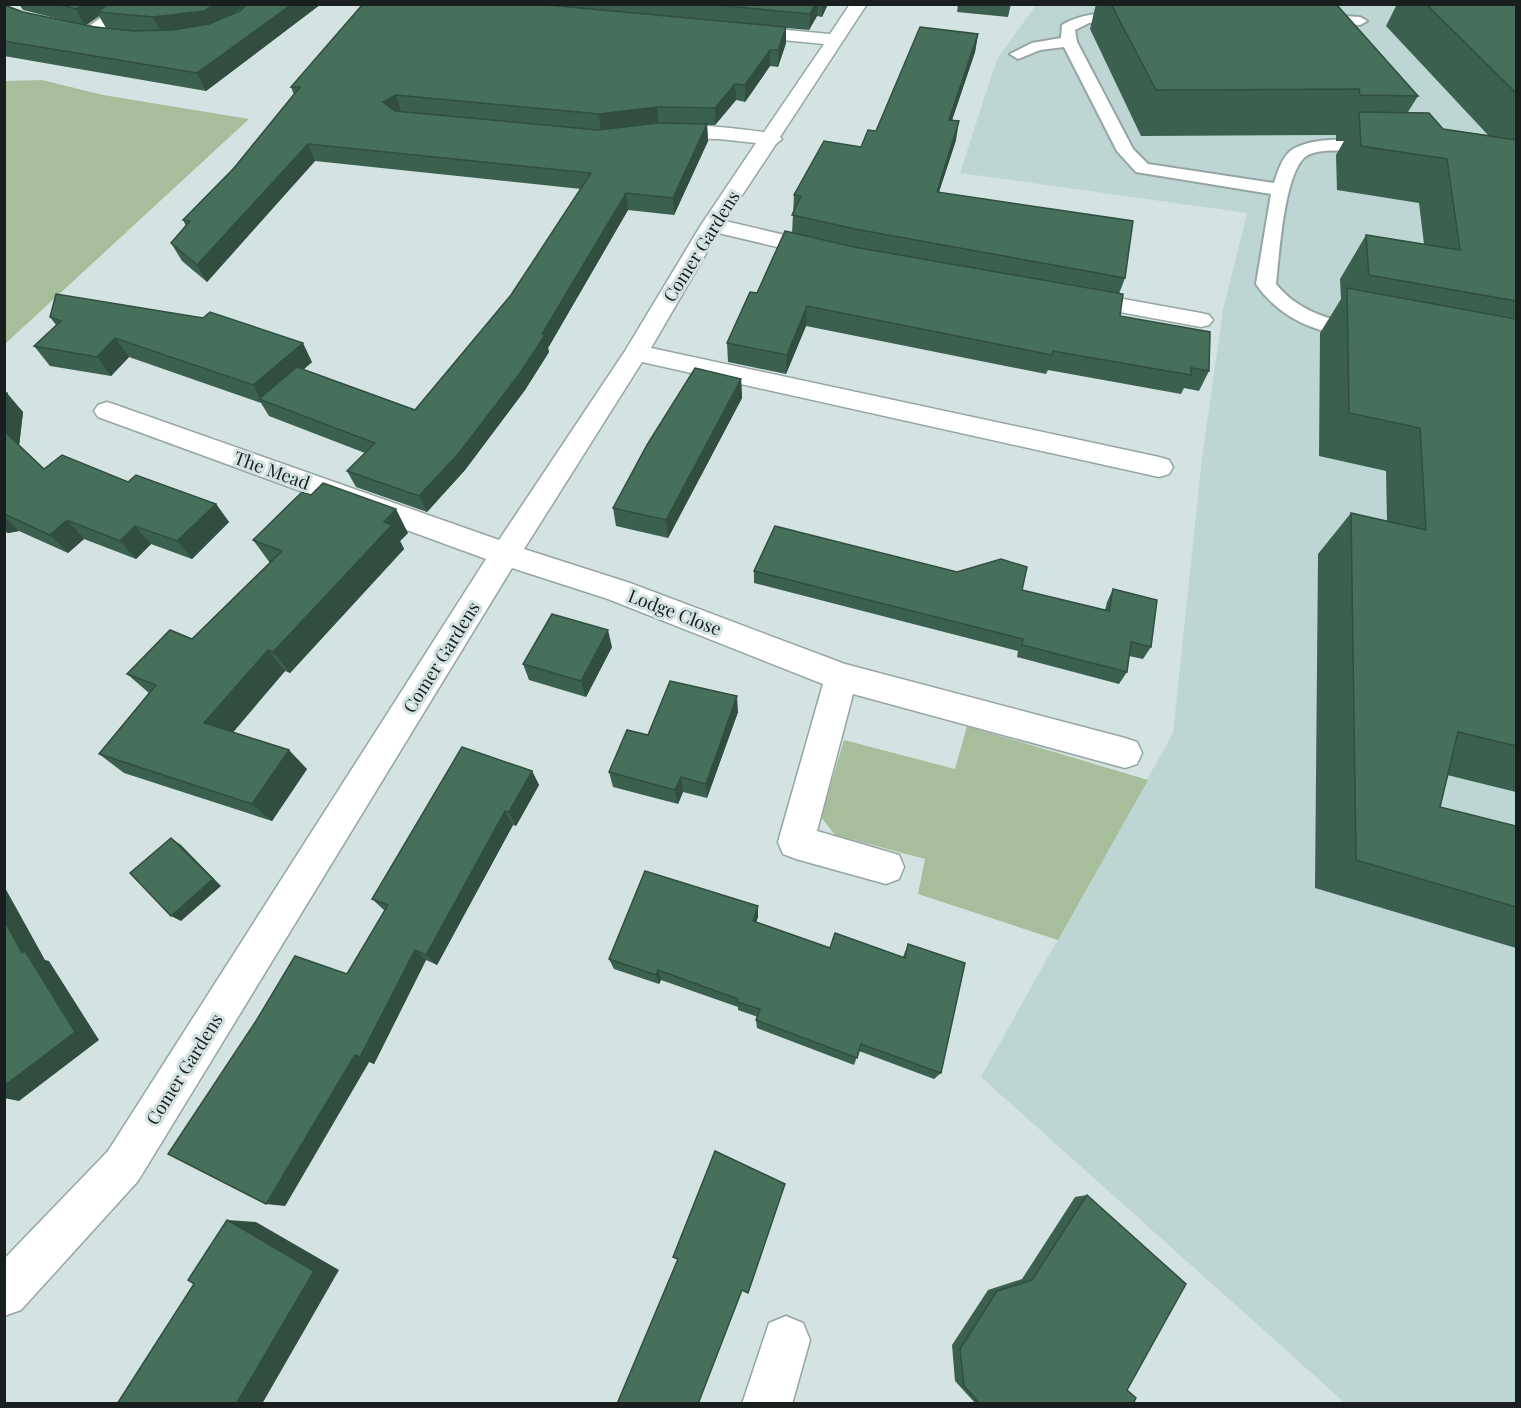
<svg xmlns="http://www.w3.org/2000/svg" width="1521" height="1408" font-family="'Playfair Display',serif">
	<rect width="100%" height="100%" fill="#d2e3e1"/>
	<polygon fill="#bdd6d4" points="1494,4 1516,8 1516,1403 1345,1403 981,1077 1173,733 1202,458 1223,310 1247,213 960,173 997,59 1036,5"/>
	<g fill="#a7be9d">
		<polygon points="42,80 103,95 249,119 5,344 5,81"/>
		<polygon points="967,726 1148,780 1058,940 918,894 925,859 835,835 821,817 844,740 955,769"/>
	</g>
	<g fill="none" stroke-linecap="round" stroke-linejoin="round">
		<defs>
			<g id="lane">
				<polygon points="120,4 137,4 95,35 85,35 83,32 85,29"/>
				<path d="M1131,13L1136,14L1138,17L1136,20L1089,23L1075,30L1077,42L1133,149L1148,164L1274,183C1278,171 1283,154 1295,148C1318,136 1360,139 1384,145L1387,149L1378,154C1358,153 1327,146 1308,155C1284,167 1279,258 1276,284C1301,315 1335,320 1371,329L1375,334L1371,339C1360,342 1350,338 1339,335C1304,327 1277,314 1256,284L1271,194L1136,172L1117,151L1064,47L1040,50L1018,59L1010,54L1032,43L1061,38L1062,25C1083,12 1107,13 1131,13Z"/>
				<polygon points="1312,14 1360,17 1367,21 1360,25 1307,21 1305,18 1307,15"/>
			</g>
			<g id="street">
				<path d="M850,4H867L780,137L782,139L776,144L725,221L832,246L835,251L832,256L824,258L718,233L651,348L1159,457L1169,460L1173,467L1169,474L1159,477L642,362L524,549L630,583L845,664L1125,738L1137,742L1142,753L1137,764L1125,768L853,694L817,831L899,855L904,867L899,879L886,884L796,859L783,854L778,842L823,684L608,599L512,568L138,1181L21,1310L4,1316V1259L108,1151L486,559L98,417L94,411L98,405L107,402L116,405L499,540L625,351L701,225L756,143L719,139L662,138L652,132C662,118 745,130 764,132L824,44L743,36L734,31L743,26L830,34Z"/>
				<polygon points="1079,291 1201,313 1209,315 1213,320 1209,325 1201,327 1071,303 1067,298 1071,293"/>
				<polygon points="786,1316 803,1323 810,1340 792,1404 742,1404 769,1323"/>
			</g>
		</defs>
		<use href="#lane" stroke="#95a5a4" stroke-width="4"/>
		<use href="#street" stroke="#95a5a4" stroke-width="3"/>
		<use href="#lane" fill="#fff" fill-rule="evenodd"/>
		<use href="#street" fill="#fff" fill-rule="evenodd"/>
	</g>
	<g fill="#3c604f" fill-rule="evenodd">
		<path d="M4,4L23,12L71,22L23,10L19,4H321L206,91L4,56ZM99,16L106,28L86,25Z"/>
		<polygon points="363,4 828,4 822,17 817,16 809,30 786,28 786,43 778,67 770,66 745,102 736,100 715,125 707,125 708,141 674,215 628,210 548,348 549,352 525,390 465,470 427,512 356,487 347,471 365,453 269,416 261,403 129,357 111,376 50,366 34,346 56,325 50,317 312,362 303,370 415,410 511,295 581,189 315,161 207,282 182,261 171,243 186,226 183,220 234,168 294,95 291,87"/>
		<polygon points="958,4 1011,4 1008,17 957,12"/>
		<polygon points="1096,4 1336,4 1418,96 1408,112 1443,129 1488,135 1386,26 1397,4 1516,4 1516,792 1447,775 1440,807 1516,826 1516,948 1315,888 1318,554 1351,513 1387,521 1386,471 1319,456 1320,333 1341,299 1340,279 1366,235 1424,244 1419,203 1337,190 1336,155 1344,141 1336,141 1336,135 1141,136 1090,29"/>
		<polygon points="978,34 975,52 952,120 956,140 939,192 1125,278 1119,294 1120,316 1209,371 1199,391 1184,388 1181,394 1048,370 1046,374 806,326 786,374 728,362 727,343 792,233 794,195 861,147"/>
		<polygon points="741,379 742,398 668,538 616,526 613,508"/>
		<polygon points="4,394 23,412 19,445 44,469 128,482 216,504 229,522 192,559 151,544 136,559 84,539 68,553 19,531 8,533 4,531"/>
		<polygon points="408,533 400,541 404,549 290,673 285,671 233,732 307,769 272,821 124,773 99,754 149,693 127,674 192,639 270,563 253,540"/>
		<polygon points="754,571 1022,590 1105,610 1107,602 1113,589 1151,647 1143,659 1129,656 1127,672 1119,684 1017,657 1018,651 754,583"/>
		<polygon points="612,647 586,697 529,680 523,664"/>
		<polygon points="738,712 707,798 683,792 678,804 613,787 609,772 648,735"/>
		<polygon points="532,771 539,785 516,826 513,825 437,965 426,960 374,1064 369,1062 285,1206 347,974 385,911 372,899"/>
		<polygon points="758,917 756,922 830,948 903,957 908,944 941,1073 934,1079 859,1051 854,1065 757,1028 756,1020 758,1017 738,1010 738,1007 661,980 659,984 614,969 609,959"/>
		<polygon points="1087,1195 1127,1390 1133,1404 976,1404 955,1381 952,1345 988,1290 1022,1279 1075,1197"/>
	</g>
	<g fill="#314e40">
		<polygon points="83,4 116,4 98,12 99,16 85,26 76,9"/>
		<polygon points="214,4 247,4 211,27 162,34 153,17"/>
		<polygon points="292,4 321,4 206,91 197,73"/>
		<polygon points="815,4 818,4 817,16 809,30 810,14"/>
		<polygon points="822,4 828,4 822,17"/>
		<polygon points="786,27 786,43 778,67 778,50"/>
		<polygon points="978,34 975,52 946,138 949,120"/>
		<polygon points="770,50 770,66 745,102 745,85"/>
		<polygon points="735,84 736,100 715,125 715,108"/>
		<polygon points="396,95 401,112 389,119 383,102"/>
		<polygon points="657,107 659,124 601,131 599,114"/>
		<polygon points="959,121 956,140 933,210 937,192"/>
		<polygon points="707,124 708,141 674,215 673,198"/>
		<polygon points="308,144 315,161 207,282 197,265"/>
		<polygon points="626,193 628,210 548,348 549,352 525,390 465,470 427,512 419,496 542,334"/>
		<polygon points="807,306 806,326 786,374 787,355"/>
		<polygon points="115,338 129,357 111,376 97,357"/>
		<polygon points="303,343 312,362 266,402 261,400 253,385"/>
		<polygon points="741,379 742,398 668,538 666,520"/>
		<polygon points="7,393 23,412 19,447 4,431 4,410"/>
		<polygon points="216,504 229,522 192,559 177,541"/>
		<polygon points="396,509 408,533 400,541 404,549 290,673 273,652"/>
		<polygon points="4,517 19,531 8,533 4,529"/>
		<polygon points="67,520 84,539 68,553 50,535"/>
		<polygon points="135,526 151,544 136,559 120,541"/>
		<polygon points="608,630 612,647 586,697 581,681"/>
		<polygon points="268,650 285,671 224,743 204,723"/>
		<polygon points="737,696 738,712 707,798 706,784"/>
		<polygon points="289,750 307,769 272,821 252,804"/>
		<polygon points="532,771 539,785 516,826 509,812"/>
		<polygon points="681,777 683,792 678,804 675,790"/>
		<polygon points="505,811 513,825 437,965 426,955"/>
		<polygon points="171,838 181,845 221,886 181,921 171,916"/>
		<polygon points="4,886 45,960 49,961 99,1040 19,1101 4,1098 4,1086 22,953 4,920"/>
		<polygon points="758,906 758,917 753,932 753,921"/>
		<polygon points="415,950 426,960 374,1064 360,1057"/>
		<polygon points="658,970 661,980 659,984 656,975"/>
		<polygon points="355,1055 369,1062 285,1206 266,1204"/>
		<polygon points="227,1220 256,1222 339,1270 262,1404 236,1404"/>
	</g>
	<g fill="#46705c" stroke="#314e40" stroke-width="1.5">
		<polygon points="58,4 83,4 76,9"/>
		<polygon points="108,4 214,4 204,11 153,17 98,12"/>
		<polygon points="247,4 292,4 197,73 4,41 4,5 23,12 95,27 134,31 173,30 209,24 240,11"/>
		<polygon points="363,4 537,4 786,27 778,50 770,50 745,85 735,84 715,108 657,107 599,114 396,95 383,102 395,111 598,130 658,123 707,124 673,198 626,193 542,334 545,335 520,373 459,453 419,496 347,471 375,443 259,399 297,367 415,410 511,295 591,173 308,144 197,265 171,243 190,221 183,220 234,168 300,87 291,87"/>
		<polygon points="706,4 815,4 810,14"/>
		<polygon points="1111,4 1336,4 1418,96 1360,95 1359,89 1156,90"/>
		<polygon points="1426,4 1516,4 1516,93"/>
		<polygon points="920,27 978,34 949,120 959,121 937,192 1133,221 1125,278 855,229 792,215 801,196 794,195 824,141 861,147 868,130 876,131"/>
		<polygon points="1359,112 1429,113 1443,129 1516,140 1516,301 1369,275 1366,235 1460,250 1447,159 1361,146"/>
		<polygon points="785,231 854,247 1123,294 1120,316 1210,332 1209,371 1191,368 1191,375 1053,351 1052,355 807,306 787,355 727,343 750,292 757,293"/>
		<polygon points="1347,288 1516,319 1516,746 1458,732 1440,807 1516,826 1516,907 1356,860 1351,513 1426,530 1420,428 1349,413"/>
		<polygon points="56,294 203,318 210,312 303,343 253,385 115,338 97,357 34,346 61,321 50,317"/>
		<polygon points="695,368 741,379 666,520 613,508 647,445"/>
		<polygon points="7,393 4,410 4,394"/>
		<polygon points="4,431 44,469 62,455 128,482 136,475 216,504 177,541 135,526 120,541 67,520 50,535 4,514"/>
		<polygon points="323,483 396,509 384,522 392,525 273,652 268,650 204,723 289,750 252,804 99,754 156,685 127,674 170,630 192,639 282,551 253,540 302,492 311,495"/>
		<polygon points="775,526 957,572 1001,559 1027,567 1022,590 1109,611 1113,589 1157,600 1151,647 1131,642 1127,672 1022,645 1023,639 754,571"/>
		<polygon points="552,614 608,630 581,681 523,664"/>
		<polygon points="670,681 737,696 706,784 681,777 675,790 609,772 627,730 648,735"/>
		<polygon points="462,747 532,771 509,812 505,811 426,955 415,950 360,1057 355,1055 266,1204 168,1154 256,1021 295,956 347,974 388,905 372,899"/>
		<polygon points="171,838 213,879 171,916 130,873"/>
		<polygon points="645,871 758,906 753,921 830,948 835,933 905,958 908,944 965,963 941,1073 861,1044 857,1058 756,1020 760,1009 737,1002 738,999 658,970 656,975 609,959"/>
		<polygon points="4,920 22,953 25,951 75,1032 4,1086"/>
		<polygon points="715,1151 785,1184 748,1293 742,1290 698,1404 617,1404 678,1259 673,1257"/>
		<polygon points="1087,1195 1186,1284 1127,1390 1136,1398 1133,1404 980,1404 964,1386 960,1349 997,1291 1032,1280"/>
		<polygon points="227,1220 314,1271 236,1404 117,1404 194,1284 188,1280"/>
	</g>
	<g text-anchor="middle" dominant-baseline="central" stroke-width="6" stroke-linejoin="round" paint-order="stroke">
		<g font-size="18" fill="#191f1e" stroke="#d2e3e1">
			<text transform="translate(701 246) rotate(-58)">Comer Gardens</text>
			<text transform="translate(272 470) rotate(20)">The Mead</text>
			<text transform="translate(675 612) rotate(21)">Lodge Close</text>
			<text transform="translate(441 657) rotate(-58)">Comer Gardens</text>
			<text transform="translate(184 1069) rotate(-58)">Comer Gardens</text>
		</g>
	</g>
	<rect width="1521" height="1408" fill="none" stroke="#191f1e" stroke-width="12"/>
</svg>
